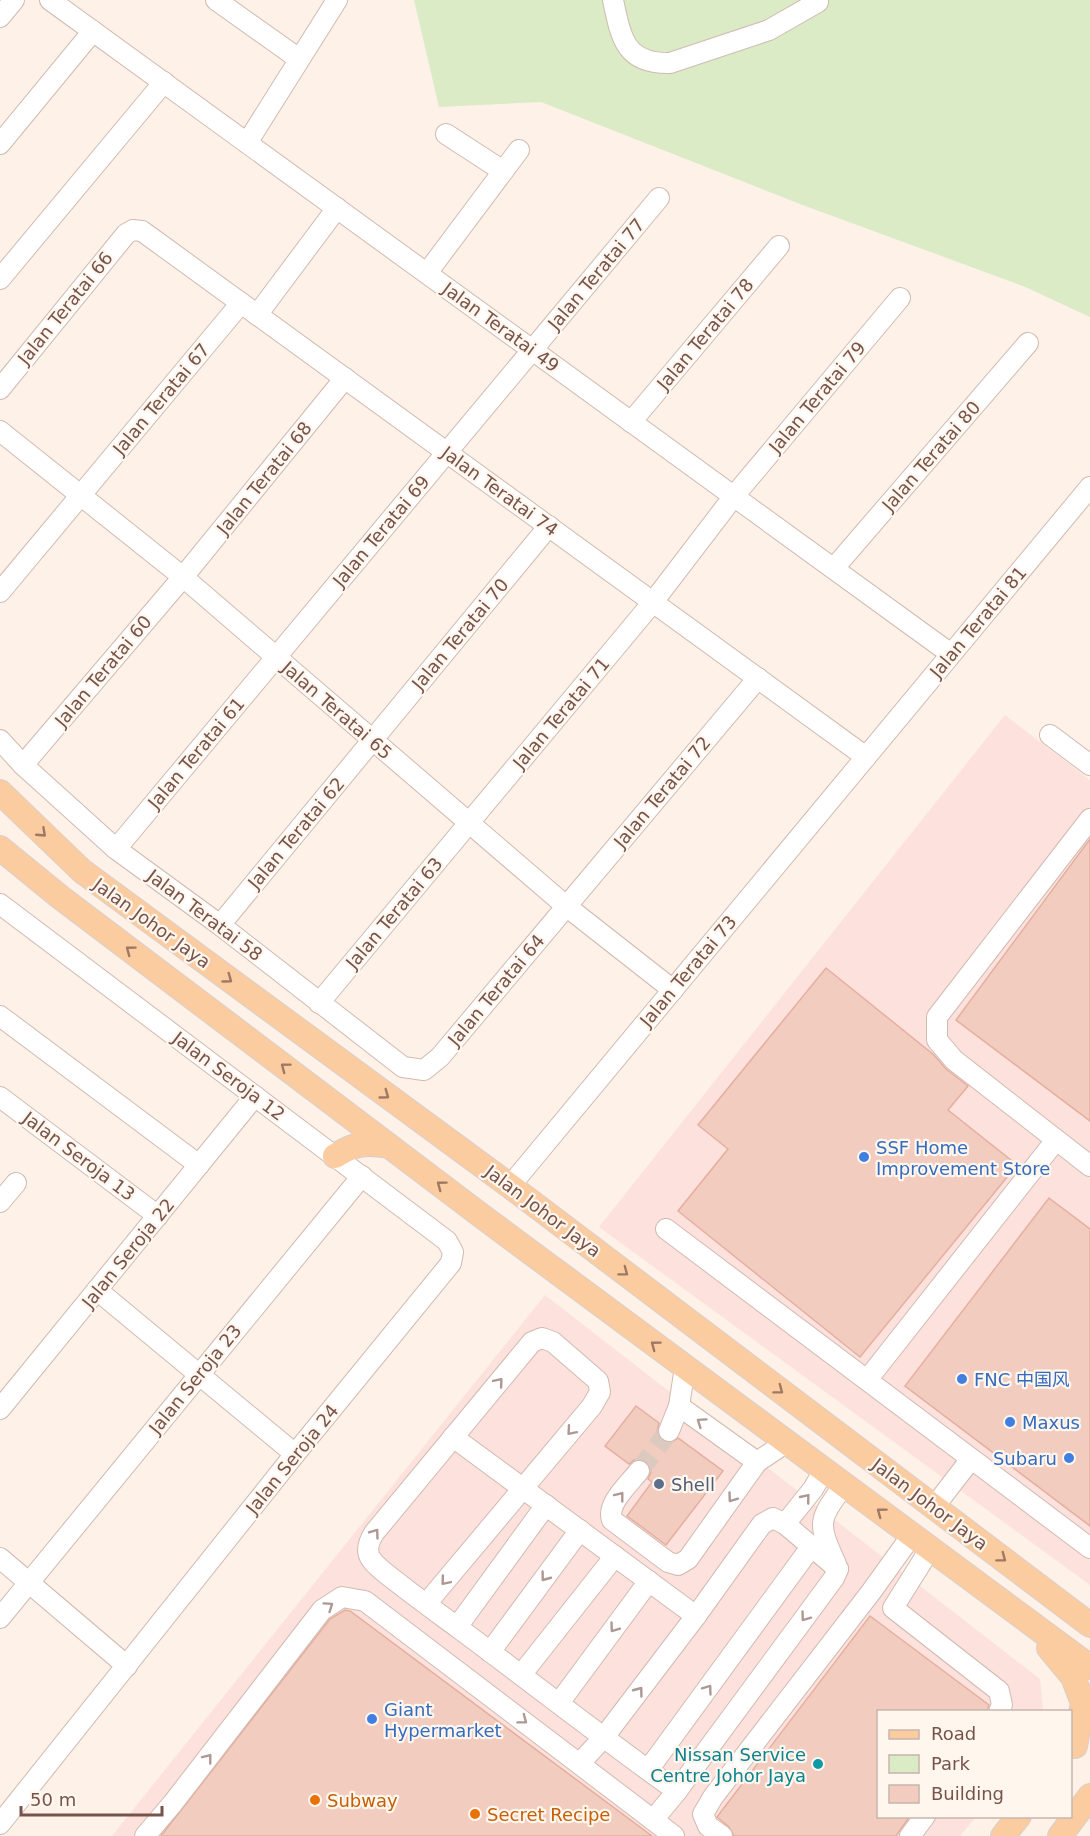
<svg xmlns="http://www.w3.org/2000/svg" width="1090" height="1836" font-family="'DejaVu Sans','Noto Sans SC',sans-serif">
	<rect width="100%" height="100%" fill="#fdf1e8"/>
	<g fill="#fde1dc">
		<polygon points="1005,715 1090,780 1090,1585 599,1227"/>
		<polygon points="545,1295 1040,1679 1043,1711 878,1712 878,1816 976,1817 960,1836 112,1836"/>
	</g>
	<polygon fill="#daebc6" points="414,0 1090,0 1090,317 1023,286 800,204 541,102 439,107"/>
	<g fill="#f2ccbf" stroke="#e5af9f" stroke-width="1.5">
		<polygon points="1090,839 1090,1121 956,1020"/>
		<polygon points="826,968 934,1055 946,1069 968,1086 948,1110 1017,1165 860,1357 678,1211 728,1149 698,1125"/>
		<polygon points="1049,1198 1090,1229 1090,1526 905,1386"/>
		<polygon points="636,1406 659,1423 657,1432 660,1439 670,1443 678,1438 723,1471 666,1545 627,1516 652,1482 648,1479 651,1472 650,1466 646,1461 640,1459 634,1460 629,1464 605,1446"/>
		<polygon points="345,1610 350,1611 652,1836 161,1836 330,1619"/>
		<polygon points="870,1616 989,1705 987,1712 879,1712 879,1816 910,1816 896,1836 734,1836 729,1827 717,1817"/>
	</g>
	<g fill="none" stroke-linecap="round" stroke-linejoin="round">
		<polyline stroke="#dccac1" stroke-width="20" stroke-dasharray="20 10" stroke-linecap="butt" points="639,1471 669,1431"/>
		<defs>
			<g id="minor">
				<polyline points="50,0 951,654"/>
				<polyline points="216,0 299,59"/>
				<path d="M613,0C621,38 625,64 670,63L769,30L818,2"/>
				<polyline points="0,17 14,0"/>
				<polyline points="446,134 503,171"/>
				<polyline points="247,143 337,0"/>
				<polyline points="0,144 93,31"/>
				<polyline points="427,273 519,150"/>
				<polyline points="0,279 164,82"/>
				<polyline points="257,315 337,208"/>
				<polyline points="0,389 126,234 133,230 142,231 866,757"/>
				<polyline points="631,422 779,246"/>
				<polyline points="0,431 183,577 566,906 673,990"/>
				<polyline points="834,568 1028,343"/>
				<polyline points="0,592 241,303"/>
				<polyline points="1050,735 1090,765"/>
				<polyline points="0,740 23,765 116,849 220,925 403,1067 424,1070 440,1057 758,678"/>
				<polyline points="23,765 183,577 345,378"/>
				<polyline points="1090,819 937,1017 937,1040 954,1060 1090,1166"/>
				<polyline points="116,849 659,198"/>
				<polyline points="0,904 447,1241 453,1252 451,1263 295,1454 0,1824"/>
				<polyline points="220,925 549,526"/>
				<polyline points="319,1003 653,602 734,496 900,298"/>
				<polyline points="0,1016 199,1165"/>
				<polyline points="0,1097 158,1216"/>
				<polyline points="510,1186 1090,487"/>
				<polyline points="0,1202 16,1183"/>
				<polyline points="666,1229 1090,1548"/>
				<polyline points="97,1290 295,1454"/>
				<polyline points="867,1380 1056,1140"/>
				<polyline points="679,1406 757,1462"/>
				<polyline points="0,1409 255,1096"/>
				<polyline points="669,1431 679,1406 685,1367"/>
				<polyline points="453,1437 696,1616"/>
				<path d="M639,1471C629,1484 606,1504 612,1520L668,1562L678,1565L688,1559L757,1462L787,1442"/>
				<polyline points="934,1507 971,1459"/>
				<polyline points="785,1524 813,1489 824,1470"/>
				<polyline points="930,1549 893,1608 999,1691 1002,1705 999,1712"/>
				<polyline points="0,1558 127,1666"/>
				<path d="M836,1564C817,1522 818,1521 844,1485"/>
				<path d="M426,1604L592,1406L600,1392L598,1381L553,1342L542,1338L532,1342L374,1533C369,1541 365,1550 371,1559C378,1569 392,1578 402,1586C420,1600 438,1613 457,1627C530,1681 602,1738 677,1791L834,1578L838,1569"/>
				<polyline points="0,1618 362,1176"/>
				<polyline points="457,1627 546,1505"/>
				<polyline points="490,1652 580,1530"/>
				<polyline points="521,1675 615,1556"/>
				<polyline points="559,1703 649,1581"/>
				<polyline points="580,1763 604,1737 696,1616 762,1524 773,1518 785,1524 838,1569"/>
				<polyline points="648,1770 811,1547"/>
				<polyline points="653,1820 677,1791"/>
				<polyline points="145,1836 173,1803 322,1610 342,1597 365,1601 674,1836"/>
				<polyline points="722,1836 708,1826 703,1814 713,1797 871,1592 912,1535"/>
				<polyline points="910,1836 925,1816"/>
			</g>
			<g id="major">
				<polyline points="0,792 82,871 510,1186 1090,1625"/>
				<polyline points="0,848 60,897 487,1220 1090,1667"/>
				<path d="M335,1156C356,1143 365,1142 389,1146"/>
				<polyline points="1049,1648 1073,1677 1083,1703 1075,1746"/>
				<polyline points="1003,1836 1019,1816"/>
				<polyline points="1060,1836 1090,1796"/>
			</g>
		</defs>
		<use href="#minor" stroke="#d1bab0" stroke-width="22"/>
		<use href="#major" stroke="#d9cfcd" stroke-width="26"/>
		<use href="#minor" stroke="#fff" stroke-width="20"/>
		<use href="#major" stroke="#fbcca0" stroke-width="24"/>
	</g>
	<defs><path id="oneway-chevron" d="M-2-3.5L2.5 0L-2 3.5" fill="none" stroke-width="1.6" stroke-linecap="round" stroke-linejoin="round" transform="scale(1.5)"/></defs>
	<g stroke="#9f7864">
		<use href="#oneway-chevron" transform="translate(42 833) rotate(43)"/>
		<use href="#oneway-chevron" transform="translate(130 950) rotate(-143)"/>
		<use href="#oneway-chevron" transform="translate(228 979) rotate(36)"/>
		<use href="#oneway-chevron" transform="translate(285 1067) rotate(-143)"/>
		<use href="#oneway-chevron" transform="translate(385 1095) rotate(36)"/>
		<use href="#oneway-chevron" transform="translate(441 1185) rotate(-143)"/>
		<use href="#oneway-chevron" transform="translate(624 1272) rotate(37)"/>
		<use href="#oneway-chevron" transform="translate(655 1345) rotate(-143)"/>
		<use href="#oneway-chevron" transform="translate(779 1390) rotate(37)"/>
		<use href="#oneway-chevron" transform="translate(881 1512) rotate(-143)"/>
		<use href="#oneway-chevron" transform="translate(1002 1558) rotate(37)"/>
	</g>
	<g stroke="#ad9893">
		<use href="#oneway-chevron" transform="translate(499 1382) rotate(-50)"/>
		<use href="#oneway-chevron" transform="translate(701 1422) rotate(-145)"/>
		<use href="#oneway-chevron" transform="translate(571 1431) rotate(131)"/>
		<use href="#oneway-chevron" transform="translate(620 1496) rotate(-52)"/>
		<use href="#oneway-chevron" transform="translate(732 1498) rotate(126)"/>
		<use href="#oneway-chevron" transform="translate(806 1498) rotate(-51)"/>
		<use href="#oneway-chevron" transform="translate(375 1533) rotate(-54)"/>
		<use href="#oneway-chevron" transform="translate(545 1577) rotate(127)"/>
		<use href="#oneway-chevron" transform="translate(445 1581) rotate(130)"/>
		<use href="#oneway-chevron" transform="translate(329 1606) rotate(-35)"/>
		<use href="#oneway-chevron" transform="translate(805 1617) rotate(126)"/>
		<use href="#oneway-chevron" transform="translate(614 1628) rotate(126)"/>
		<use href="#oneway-chevron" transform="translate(708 1689) rotate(-54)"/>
		<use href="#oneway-chevron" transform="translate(639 1691) rotate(-53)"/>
		<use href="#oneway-chevron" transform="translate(523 1720) rotate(37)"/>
		<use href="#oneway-chevron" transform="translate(208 1758) rotate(-52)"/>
	</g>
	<g fill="#3f7fe0" stroke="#fff6ee" stroke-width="2">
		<circle cx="864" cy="1157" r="6"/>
		<circle cx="962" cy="1379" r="6"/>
		<circle cx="1010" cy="1422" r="6"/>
		<circle cx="1069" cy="1458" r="6"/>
		<circle cx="372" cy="1719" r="6"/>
	</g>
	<circle fill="#5c6f8a" stroke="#fff6ee" stroke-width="2" cx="659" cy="1484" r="6"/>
	<circle fill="#0f9aa8" stroke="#fff6ee" stroke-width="2" cx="818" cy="1764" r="6"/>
	<g fill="#e8710a" stroke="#fff6ee" stroke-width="2">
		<circle cx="315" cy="1800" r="6"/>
		<circle cx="475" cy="1814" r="6"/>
	</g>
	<g text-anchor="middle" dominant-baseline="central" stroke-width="4.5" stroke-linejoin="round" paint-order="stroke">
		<g font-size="18" fill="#77544b" stroke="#fff6ee">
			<text transform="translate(596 274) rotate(-50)">Jalan Teratai 77</text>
			<text transform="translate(65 308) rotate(-51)">Jalan Teratai 66</text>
			<text transform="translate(501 327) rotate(36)">Jalan Teratai 49</text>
			<text transform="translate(705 334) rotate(-50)">Jalan Teratai 78</text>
			<text transform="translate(817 397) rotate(-50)">Jalan Teratai 79</text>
			<text transform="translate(161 399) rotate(-50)">Jalan Teratai 67</text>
			<text transform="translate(931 456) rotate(-49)">Jalan Teratai 80</text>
			<text transform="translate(264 478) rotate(-51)">Jalan Teratai 68</text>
			<text transform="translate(500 491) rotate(36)">Jalan Teratai 74</text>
			<text transform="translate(381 531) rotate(-50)">Jalan Teratai 69</text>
			<text transform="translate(978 622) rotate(-50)">Jalan Teratai 81</text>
			<text transform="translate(460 634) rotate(-50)">Jalan Teratai 70</text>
			<text transform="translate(103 671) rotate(-50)">Jalan Teratai 60</text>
			<text transform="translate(337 710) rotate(41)">Jalan Teratai 65</text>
			<text transform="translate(561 713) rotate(-50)">Jalan Teratai 71</text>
			<text transform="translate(196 753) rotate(-50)">Jalan Teratai 61</text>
			<text transform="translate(662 792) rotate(-50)">Jalan Teratai 72</text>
			<text transform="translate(296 833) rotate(-50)">Jalan Teratai 62</text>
			<text transform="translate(394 913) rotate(-50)">Jalan Teratai 63</text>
			<text transform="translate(205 915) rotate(37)">Jalan Teratai 58</text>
			<text transform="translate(152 923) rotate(36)">Jalan Johor Jaya</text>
			<text transform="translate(688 971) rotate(-50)">Jalan Teratai 73</text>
			<text transform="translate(496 990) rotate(-50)">Jalan Teratai 64</text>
			<text transform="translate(229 1076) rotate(37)">Jalan Seroja 12</text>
			<text transform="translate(79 1156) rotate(37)">Jalan Seroja 13</text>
			<text transform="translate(543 1211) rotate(37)">Jalan Johor Jaya</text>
			<text transform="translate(128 1253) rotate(-51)">Jalan Seroja 22</text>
			<text transform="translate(195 1379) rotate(-51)">Jalan Seroja 23</text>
			<text transform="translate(292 1459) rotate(-51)">Jalan Seroja 24</text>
			<text transform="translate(930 1504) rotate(37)">Jalan Johor Jaya</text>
		</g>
		<g font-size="18" fill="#366cbe" stroke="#fff6ee" text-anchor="start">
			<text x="876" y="1147">SSF Home<tspan x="876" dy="21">Improvement Store</tspan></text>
			<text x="974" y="1379">FNC 中国风</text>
			<text x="1022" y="1422">Maxus</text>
			<text x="1057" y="1458" text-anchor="end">Subaru</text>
			<text x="384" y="1709">Giant<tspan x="384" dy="21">Hypermarket</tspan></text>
		</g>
		<g font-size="18" fill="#4e5e75" stroke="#fff6ee" text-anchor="start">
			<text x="671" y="1484">Shell</text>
		</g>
		<g font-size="18" fill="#0d838f" stroke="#fff6ee" text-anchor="end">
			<text x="806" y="1754">Nissan Service<tspan x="806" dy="21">Centre Johor Jaya</tspan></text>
		</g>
		<g font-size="18" fill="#c56008" stroke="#fff6ee" text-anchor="start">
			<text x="327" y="1800">Subway</text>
			<text x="487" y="1814">Secret Recipe</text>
		</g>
	</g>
	<rect x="877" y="1710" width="195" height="108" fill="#fff6ee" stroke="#c9b5ad" stroke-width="1.5"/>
	<rect x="889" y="1730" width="30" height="9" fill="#fbcca0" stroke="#c9b5ad" stroke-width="1.5"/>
	<text x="931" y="1740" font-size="18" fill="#77544b">Road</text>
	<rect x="889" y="1755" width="30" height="18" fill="#daebc6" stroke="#c9b5ad" stroke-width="1.5"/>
	<text x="931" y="1770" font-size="18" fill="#77544b">Park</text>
	<rect x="889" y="1785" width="30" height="18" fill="#f2ccbf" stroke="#c9b5ad" stroke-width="1.5"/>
	<text x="931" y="1800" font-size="18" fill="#77544b">Building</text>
	<path d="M21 1806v9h141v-9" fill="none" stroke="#77544b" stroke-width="3"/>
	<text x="30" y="1806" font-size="18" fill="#77544b" stroke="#fff6ee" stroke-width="4.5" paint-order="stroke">50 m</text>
</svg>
